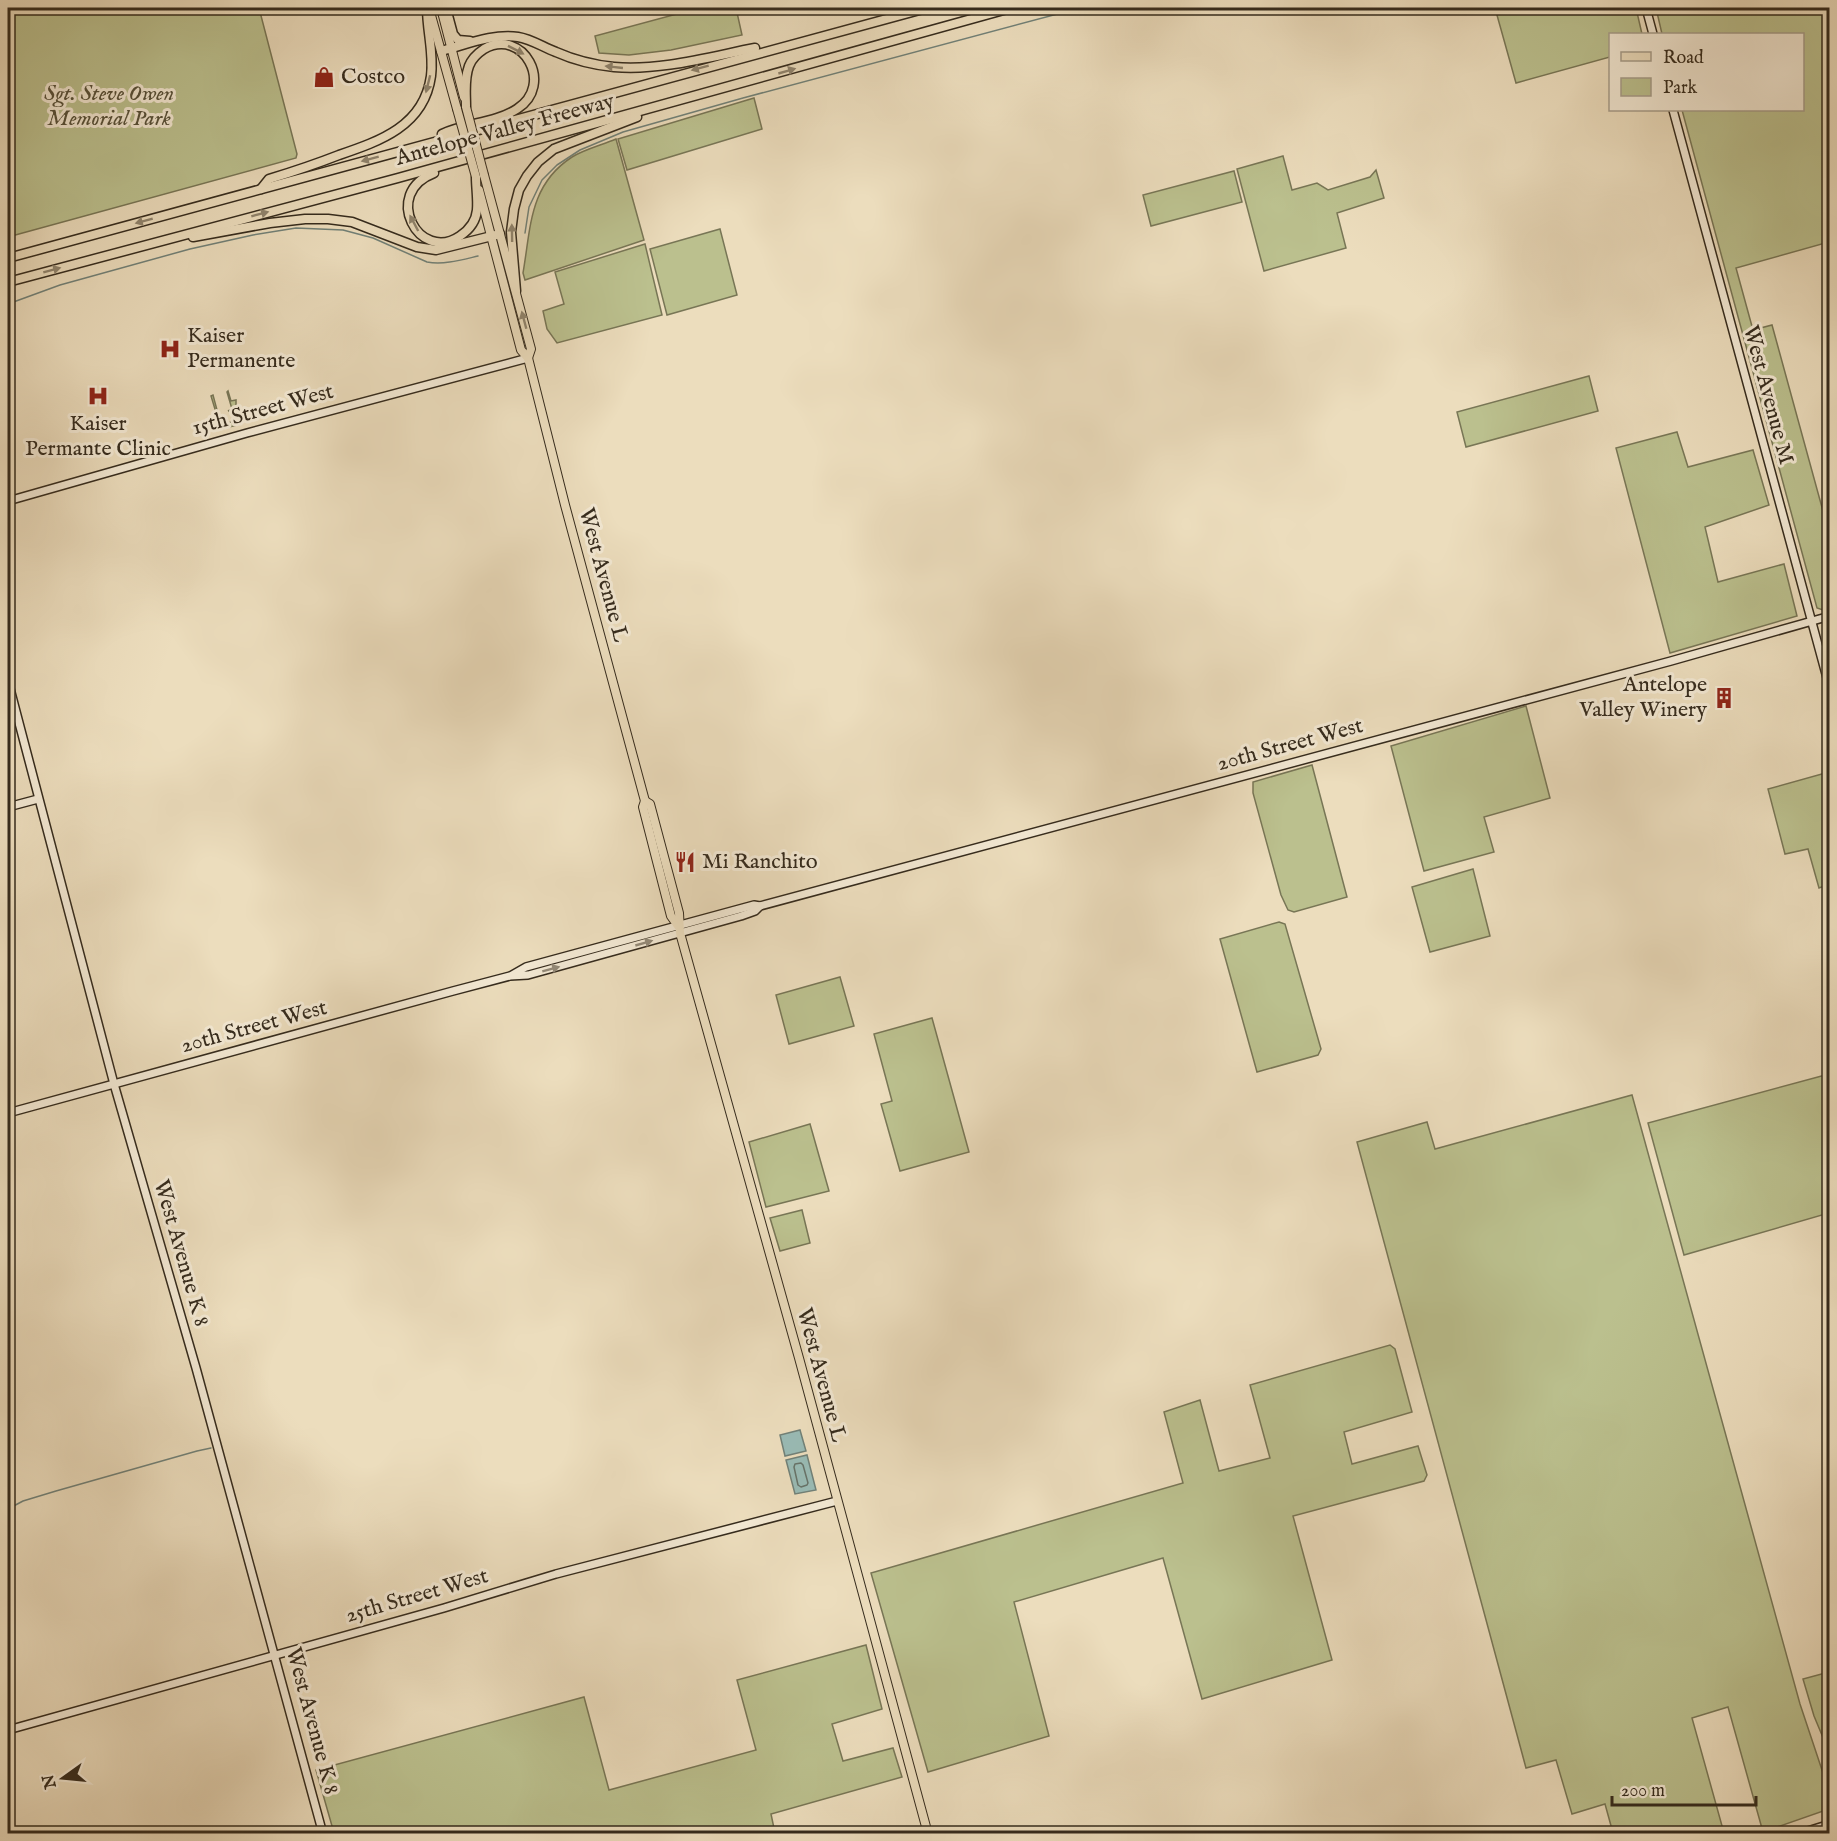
<svg xmlns="http://www.w3.org/2000/svg" width="1837" height="1841" font-family="'IM FELL English',serif">
	<rect width="100%" height="100%" fill="#ecddbd"/>
	<filter id="stains"><feTurbulence type="fractalNoise" baseFrequency=".00333" numOctaves="4"/><feColorMatrix values="0 0 0 0 .2 0 0 0 0 .09 0 0 0 0 .02 0 0 0 .5 -.17"/></filter>
	<radialGradient id="worn" r=".72"><stop offset=".6" stop-color="#630" stop-opacity="0"/><stop offset="1" stop-color="#630" stop-opacity=".3"/></radialGradient>
	<g fill="#bbc08e" stroke="#787656" stroke-width="1.5">
		<polygon points="8,8 259,8 297,154 296,158 8,237"/>
		<polygon points="699,8 736,8 742,35 671,50 629,55 599,53 595,36"/>
		<polygon points="1495,8 1636,8 1642,34 1610,34 1610,57 1516,83"/>
		<polygon points="1656,8 1829,8 1829,242 1736,268 1753,330 1772,325 1829,533 1829,608 1823,610 1817,608 1682,110 1802,110 1802,34 1662,34"/>
		<polygon points="754,98 762,129 627,170 618,139"/>
		<path d="M616,139L644,240L525,280L523,273C531,227 529,185 572,157C585,149 602,145 616,139Z"/>
		<polygon points="1283,156 1292,190 1317,183 1328,190 1370,177 1376,170 1384,198 1337,213 1346,248 1264,271 1237,169"/>
		<polygon points="1234,171 1242,202 1151,226 1143,195"/>
		<polygon points="720,229 737,295 667,315 650,249"/>
		<polygon points="645,244 662,315 557,343 547,329 543,311 564,304 555,272"/>
		<polygon points="1589,376 1598,411 1466,447 1457,412"/>
		<polygon points="228,391 231,401 236,400 236,408 241,424 221,429 211,396 213,395 221,425 239,420 236,410 228,411 232,409 227,392"/>
		<polygon points="1677,432 1688,467 1753,450 1769,505 1705,527 1718,582 1784,564 1797,616 1670,653 1616,448"/>
		<polygon points="1526,706 1550,798 1484,817 1494,852 1424,871 1391,746"/>
		<polygon points="1312,765 1347,897 1294,912 1288,910 1281,895 1253,793 1253,782"/>
		<polygon points="1829,772 1829,871 1827,885 1819,888 1808,849 1785,854 1768,789"/>
		<polygon points="1473,869 1490,936 1430,952 1412,887"/>
		<polygon points="1279,922 1285,924 1321,1049 1318,1055 1257,1072 1220,939"/>
		<polygon points="840,977 854,1026 789,1044 776,995"/>
		<polygon points="932,1018 969,1152 900,1171 881,1104 892,1101 874,1034"/>
		<polygon points="1829,1074 1829,1213 1684,1255 1648,1123"/>
		<polygon points="1632,1095 1800,1704 1829,1791 1829,1809 1763,1832 1728,1707 1692,1718 1724,1833 1613,1833 1605,1804 1572,1814 1556,1760 1526,1768 1357,1142 1427,1122 1435,1149"/>
		<polygon points="810,1124 829,1191 766,1207 749,1142"/>
		<polygon points="802,1210 810,1243 780,1251 770,1218"/>
		<polygon points="1390,1345 1395,1349 1412,1412 1344,1432 1352,1464 1418,1446 1427,1475 1424,1481 1293,1516 1332,1660 1202,1699 1163,1558 1014,1602 1049,1736 928,1772 871,1573 1183,1483 1164,1412 1200,1400 1219,1471 1270,1458 1250,1385"/>
		<polygon points="866,1645 882,1709 832,1724 843,1761 893,1748 902,1777 771,1814 775,1833 334,1833 316,1770 584,1697 609,1790 756,1750 737,1680"/>
		<polygon points="1829,1672 1830,1672 1829,1752 1814,1716 1803,1679"/>
	</g>
	<g fill="#99bbb5" stroke="#718178" stroke-width="1.5">
		<polygon points="800,1430 806,1451 785,1456 780,1435"/>
		<polygon points="807,1455 816,1490 795,1494 786,1460"/>
	</g>
	<g fill="none" stroke-linecap="round" stroke-linejoin="round">
		<polygon stroke="#677369" stroke-width="1.5" points="801,1463 803,1465 808,1483 807,1485 801,1487 798,1485 794,1467 795,1464"/>
		<g stroke="#718178" stroke-width="1.5">
			<polyline points="525,233 529,207 542,180 557,165 580,150 623,132 743,98 1080,8"/>
			<path d="M8,304L60,285L190,249L253,235L296,228L343,230L373,238L427,262C444,265 461,260 478,256"/>
			<polyline points="8,1509 23,1501 56,1491 197,1451 211,1448"/>
		</g>
		<defs>
			<g id="secondary">
				<polyline points="1646,8 1653,34"/>
				<polyline points="1673,110 1830,689"/>
				<polyline points="8,501 247,433 528,358"/>
				<polyline points="8,681 114,1084 196,1368 323,1834"/>
				<polyline points="8,807 38,799"/>
				<polyline points="512,975 526,967 754,905 760,906"/>
				<polyline points="8,1113 453,991 510,976 528,975 741,916 755,911 760,906 1671,661 1830,616"/>
				<polyline points="8,1730 444,1608 556,1574 837,1501"/>
				<polyline points="1798,1834 1830,1824"/>
			</g>
			<g id="primary">
				<polyline points="429,8 457,109"/>
				<polyline points="441,8 464,97"/>
				<polyline points="484,175 531,349 528,358"/>
				<polyline points="479,190 521,350 528,358 565,505 645,801 643,807 671,916 678,926"/>
				<polyline points="645,801 650,804 679,913 680,933 799,1358 928,1834"/>
			</g>
			<g id="highway">
				<polyline points="446,8 453,34 458,40 470,41"/>
				<path d="M441,51C465,45 493,33 518,37C531,39 543,47 556,52C574,60 594,65 614,67C660,71 709,57 755,48"/>
				<path d="M442,134C465,123 495,123 517,109C555,85 523,27 484,49C478,53 472,58 469,66C464,79 466,93 466,107"/>
				<path d="M434,173C381,193 419,264 460,236C469,230 476,221 477,210C478,199 476,188 476,177"/>
				<path d="M261,189L269,179C292,172 316,164 339,155C380,141 424,126 431,76C434,53 427,31 427,8"/>
				<polyline points="193,237 270,223 305,219 328,219 352,222 417,247 436,250 500,234"/>
				<polyline points="8,258 927,8"/>
				<polyline points="8,282 398,178 1011,8"/>
				<polyline points="516,291 511,232 514,209 519,190 527,176 538,162 554,149 637,117"/>
			</g>
		</defs>
		<use href="#secondary" stroke="#352b1d" stroke-width="10"/>
		<use href="#primary" stroke="#352b1d" stroke-width="10"/>
		<use href="#highway" stroke="#352b1d" stroke-width="11"/>
		<use href="#secondary" stroke="#f3e9d4" stroke-width="7"/>
		<use href="#primary" stroke="#ecddbd" stroke-width="8"/>
		<use href="#highway" stroke="#ecddbd" stroke-width="8"/>
		<defs>
			<g id="primary-bridge">
				<polyline points="466,107 484,175"/>
				<polyline points="457,109 476,177"/>
			</g>
		</defs>
		<use href="#primary-bridge" stroke="#352b1d" stroke-width="10" stroke-linecap="butt"/>
		<use href="#primary-bridge" stroke="#ecddbd" stroke-width="8"/>
	</g>
	<defs><path id="oneway-solid" d="M-6-.8H1V-3.2L6.5 0L1 3.2V.8H-6Z" transform="scale(1.5)"/></defs>
	<g fill="#90846d">
		<use href="#oneway-solid" transform="translate(516 50) rotate(27)"/>
		<use href="#oneway-solid" transform="translate(614 67) rotate(-174)"/>
		<use href="#oneway-solid" transform="translate(700 68) rotate(165)"/>
		<use href="#oneway-solid" transform="translate(787 71) rotate(-16)"/>
		<use href="#oneway-solid" transform="translate(428 84) rotate(104)"/>
		<use href="#oneway-solid" transform="translate(370 159) rotate(165)"/>
		<use href="#oneway-solid" transform="translate(260 214) rotate(-15)"/>
		<use href="#oneway-solid" transform="translate(144 221) rotate(165)"/>
		<use href="#oneway-solid" transform="translate(414 223) rotate(-118)"/>
		<use href="#oneway-solid" transform="translate(512 233) rotate(-91)"/>
		<use href="#oneway-solid" transform="translate(52 270) rotate(-15)"/>
		<use href="#oneway-solid" transform="translate(524 320) rotate(-105)"/>
	</g>
	<g fill="#948a78">
		<use href="#oneway-solid" transform="translate(644 943) rotate(-16)"/>
		<use href="#oneway-solid" transform="translate(551 969) rotate(-15)"/>
	</g>
	<defs>
		<symbol id="shop-bare" viewBox="-9 -9 18 18"><path d="M-5-2.5h2.3a2.7 3.5 0 0 1 5.4 0H5L5.5 6h-11ZM-1.5-2.5h3a1.5 2.3 0 0 0-3 0Z" fill="#8f2418" stroke="#f3e9d4" stroke-width="2.5" paint-order="stroke"/></symbol>
		<symbol id="hospital-bare" viewBox="-9 -9 18 18"><path d="M-5-5h3v3.5h4V-5h3V5h-3V1.5h-4V5h-3Z" fill="#8f2418" stroke="#f3e9d4" stroke-width="2.5" paint-order="stroke"/></symbol>
		<symbol id="building-bare" viewBox="-9 -9 18 18"><path d="M-4-6H4V6H1V3H-1V6H-4ZM-2.5-4.3h1.7v1.8h-1.7ZM.8-4.3h1.7v1.8H.8ZM-2.5-1h1.7V.8h-1.7ZM.8-1h1.7V.8H.8Z" fill="#8f2418" stroke="#f3e9d4" stroke-width="2.5" paint-order="stroke"/></symbol>
		<symbol id="restaurant-bare" viewBox="-9 -9 18 18"><path d="M-5-6h1v4h1v-4h1v4h1v-4h1v5L-1.5 .5V6h-2V.5L-5-1ZM5-6V6H3V1.5H1.5Q1.5-4 5-6Z" fill="#8f2418" stroke="#f3e9d4" stroke-width="2.5" paint-order="stroke"/></symbol>
	</defs>
	<g fill-rule="evenodd">
		<use href="#shop-bare" x="309" y="62" width="30" height="30"/>
		<use href="#hospital-bare" x="155" y="334" width="30" height="30"/>
		<use href="#hospital-bare" x="83" y="381" width="30" height="30"/>
		<use href="#building-bare" x="1709" y="683" width="30" height="30"/>
		<use href="#restaurant-bare" x="670" y="847" width="30" height="30"/>
	</g>
	<g text-anchor="middle" dominant-baseline="central" stroke-width="6" stroke-linejoin="round" paint-order="stroke">
		<g font-size="22" fill="#352b1d" stroke="#f3e9d4" text-anchor="start">
			<text x="341" y="77">Costco</text>
			<text x="187" y="336">Kaiser<tspan x="187" dy="25">Permanente</tspan></text>
			<text x="98" y="424" text-anchor="middle">Kaiser<tspan x="98" dy="25">Permante Clinic</tspan></text>
			<text x="1707" y="685" text-anchor="end">Antelope<tspan x="1707" dy="25">Valley Winery</tspan></text>
			<text x="702" y="862">Mi Ranchito</text>
		</g>
		<g font-size="22" font-style="italic" fill="#565039" stroke="#f3e9d4">
			<text x="109" y="94">Sgt. Steve Owen<tspan x="109" dy="25">Memorial Park</tspan></text>
		</g>
		<g font-size="22" fill="#352b1d" stroke="#f3e9d4">
			<text transform="translate(505 130) rotate(-15)">Antelope Valley Freeway</text>
			<text transform="translate(1768 395) rotate(75)">West Avenue M</text>
			<text transform="translate(263 410) rotate(-15)">15th Street West</text>
			<text transform="translate(603 575) rotate(75)">West Avenue L</text>
			<text transform="translate(1290 745) rotate(-15)">20th Street West</text>
			<text transform="translate(254 1027) rotate(-15)">20th Street West</text>
			<text transform="translate(181 1253) rotate(74)">West Avenue K 8</text>
			<text transform="translate(821 1375) rotate(75)">West Avenue L</text>
			<text transform="translate(417 1596) rotate(-16)">25th Street West</text>
			<text transform="translate(312 1721) rotate(75)">West Avenue K 8</text>
		</g>
	</g>
	<rect width="1837" height="1841" fill="none" stroke="#ecddbd" stroke-width="30"/>
	<rect x="9" y="9" width="1819" height="1823" fill="none" stroke="#352b1d" stroke-width="3"/>
	<rect x="15" y="15" width="1807" height="1811" fill="none" stroke="#352b1d" stroke-width="1.5"/>
	<rect x="1609" y="33" width="195" height="78" fill="#f3e9d4" stroke="#a79d8b" stroke-width="1.5"/>
	<rect x="1621" y="52" width="30" height="9" fill="#ecddbd" stroke="#a79d8b" stroke-width="1.5"/>
	<text x="1663" y="63" font-size="18" fill="#352b1d">Road</text>
	<rect x="1621" y="78" width="30" height="18" fill="#bbc08e" stroke="#a79d8b" stroke-width="1.5"/>
	<text x="1663" y="93" font-size="18" fill="#352b1d">Park</text>
	<g transform="translate(63 1778) rotate(255)" stroke="#f3e9d4" stroke-width="4.5" paint-order="stroke">
	<path d="M0-4.5L10 22L0 15L-10 22Z" fill="#352b1d"/>
	<text y="-9" font-size="16" font-weight="bold" text-anchor="middle" fill="#352b1d">N</text>
	</g>
	<path d="M1612 1796v9h144v-9" fill="none" stroke="#352b1d" stroke-width="3"/>
	<text x="1621" y="1796" font-size="18" fill="#352b1d" stroke="#f3e9d4" stroke-width="4.5" paint-order="stroke">200 m</text>
	<rect width="100%" height="100%" filter="url(#stains)"/>
	<rect width="100%" height="100%" fill="url(#worn)"/>
</svg>
